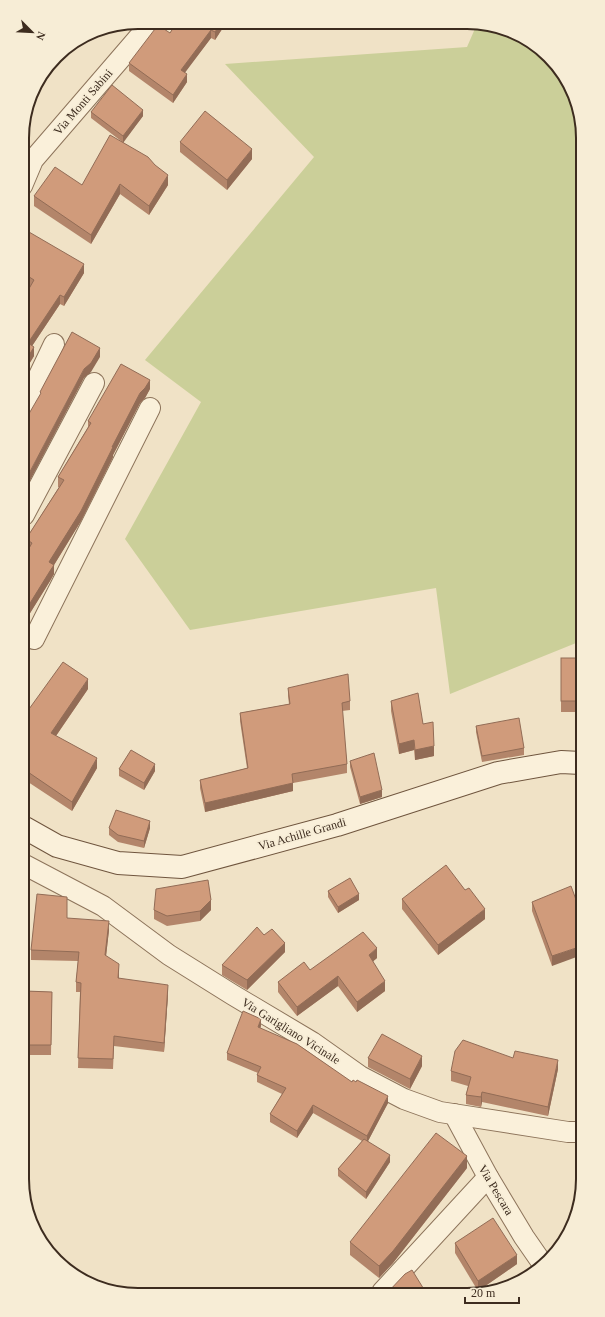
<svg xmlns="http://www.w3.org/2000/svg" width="605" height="1317" font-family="'Times New Roman',serif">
	<rect width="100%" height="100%" fill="#f0e2c6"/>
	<polygon fill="#cbcf99" points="477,24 489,24 544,51 579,108 581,641 450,694 436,588 190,630 125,539 201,402 145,360 314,157 225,64 467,47"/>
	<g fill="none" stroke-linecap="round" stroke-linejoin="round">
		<defs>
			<g id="minor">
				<polyline points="22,186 33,160 152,22"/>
				<polyline points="23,409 54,344"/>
				<polyline points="24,515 94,383"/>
				<polyline points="24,633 34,639 150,408"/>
				<polyline points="25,865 103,906 169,955 233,995 312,1042 360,1076 404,1099 440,1112 568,1132 583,1132"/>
				<polyline points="454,1114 488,1177 524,1237 542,1263"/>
				<polyline points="382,1292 488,1177"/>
			</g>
			<polyline id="secondary" points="25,828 57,846 118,863 182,867 337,825 498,773 561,762 581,763"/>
		</defs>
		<use href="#minor" stroke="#8d745b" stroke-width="22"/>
		<use href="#secondary" stroke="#6f553e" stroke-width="24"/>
		<use href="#minor" stroke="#faf0da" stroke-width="20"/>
		<use href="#secondary" stroke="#faf0da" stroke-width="22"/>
	</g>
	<g fill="#b3856a">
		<polygon points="177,22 226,23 215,40 211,38 184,73 187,82 173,103 129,71 129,63 170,33"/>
		<polygon points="91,112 143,116 123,142 168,185 149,215 120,194 91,244 34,206 34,196 82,185 121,141 91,118"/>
		<polygon points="180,142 252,159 227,190 180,152"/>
		<polygon points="23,244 84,273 64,306 60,304 32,346 34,356 23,374 23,299 30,286 23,282"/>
		<polygon points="150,389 145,398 140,403 113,455 113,457 81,521 54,565 54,574 50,581 27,618 24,616 24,557 28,550 26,548 26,539 59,487 58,487 58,477 88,427 88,421"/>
		<rect x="561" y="658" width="20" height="54"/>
		<polygon points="288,688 350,701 350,710 342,711 347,764 347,773 293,783 293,791 205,812 200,788 200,780 247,768 240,721 240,713 289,704 288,696"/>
		<polygon points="88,689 56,736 97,768 72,811 25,780 25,781 24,716"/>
		<polygon points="391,701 423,724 434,756 415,760 414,750 399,754 391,711"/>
		<polygon points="476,726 524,748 524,755 482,762 476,732"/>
		<polygon points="350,761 382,797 360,804 350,767"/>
		<polygon points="119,769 155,771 144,790 119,776"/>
		<polygon points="109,828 150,828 144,848 118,842 109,835"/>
		<polygon points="328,891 359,900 338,913 328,897"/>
		<polygon points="402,899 485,919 438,955 402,909"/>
		<polygon points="532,902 582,916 552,966 532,911"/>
		<polygon points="154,910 211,910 200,921 167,926 154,919"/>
		<polygon points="67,918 109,930 106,956 119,974 119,978 168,995 164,1052 114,1046 113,1069 78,1068 80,992 76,992 76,982 78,961 31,960 31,950"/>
		<polygon points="264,935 285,952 247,990 222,975 222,965"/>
		<polygon points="377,958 373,961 385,991 357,1012 338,986 297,1016 278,992 278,982 310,970"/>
		<polygon points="25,991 52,992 51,1055 25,1055"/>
		<polygon points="261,1026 260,1028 352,1082 388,1103 368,1141 390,1162 366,1199 338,1176 338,1169 362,1141 313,1113 297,1138 270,1122 270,1114 282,1094 257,1082 257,1075 258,1073 227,1060 227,1053"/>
		<polygon points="368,1058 422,1066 410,1089 368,1067"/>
		<polygon points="513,1058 558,1069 548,1116 482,1102 481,1107 466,1104 466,1095 468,1086 451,1081 451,1071"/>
		<polygon points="577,1083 582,1083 582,1121 576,1120"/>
		<polygon points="467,1168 393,1263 379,1278 350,1255 350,1242"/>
		<polygon points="455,1243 517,1264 478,1291 455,1253"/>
	</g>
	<g fill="#926c56">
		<polygon points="221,23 226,23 215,40 215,32"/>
		<polygon points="211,30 211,38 181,78 181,70"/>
		<polygon points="68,47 48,72 48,68 61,51"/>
		<polygon points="187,74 187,82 173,103 173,95"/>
		<polygon points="143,110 143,116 123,143 123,136"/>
		<polygon points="252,149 252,159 227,190 227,180"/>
		<polygon points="168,175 168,185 149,215 149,206"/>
		<polygon points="120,184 120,194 91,244 91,235"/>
		<polygon points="84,264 84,273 64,306 64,297"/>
		<polygon points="60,295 60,304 28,352 28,343"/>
		<polygon points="34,347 34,356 23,374 23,365"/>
		<polygon points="100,348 100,357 91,372 84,378 24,492 24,483 84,369"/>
		<polygon points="150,380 150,389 145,398 140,403 113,455 113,457 81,521 54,565 54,574 50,581 27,618 27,608 49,562 140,393"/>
		<polygon points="88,679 88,689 51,743 51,733"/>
		<polygon points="414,740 414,750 399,754 399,744"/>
		<polygon points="434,746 434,756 415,760 415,750"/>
		<polygon points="97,758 97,768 72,811 72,802"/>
		<polygon points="155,764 155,771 144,790 144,783"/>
		<polygon points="25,770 25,781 24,771"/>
		<polygon points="293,783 293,791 205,812 205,803"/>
		<polygon points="382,790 382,797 360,804 360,797"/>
		<polygon points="150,821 150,828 144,848 144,841"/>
		<polygon points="359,894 359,900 338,913 338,907"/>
		<polygon points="211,900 211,910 200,921 200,911"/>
		<polygon points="485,909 485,919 438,955 438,945"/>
		<polygon points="109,921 109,930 105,965 105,955"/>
		<polygon points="285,943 285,952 247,990 247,980"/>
		<polygon points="582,946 582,955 552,966 552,956"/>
		<polygon points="377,948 377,958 369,965 369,955"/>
		<polygon points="119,964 119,974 118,987 118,978"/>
		<polygon points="338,976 338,986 297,1016 297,1007"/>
		<polygon points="385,981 385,991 357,1012 357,1002"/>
		<polygon points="168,985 168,995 164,1052 164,1043"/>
		<polygon points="261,1019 261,1026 258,1035 258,1027"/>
		<polygon points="422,1056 422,1066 410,1089 410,1079"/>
		<polygon points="558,1060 558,1069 548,1116 548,1107"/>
		<polygon points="482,1092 482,1102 481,1107 481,1097"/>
		<polygon points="388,1096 388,1103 367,1143 367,1136"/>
		<polygon points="313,1105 313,1113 297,1138 297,1131"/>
		<polygon points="390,1155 390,1162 366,1199 366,1192"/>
		<polygon points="467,1156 467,1168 393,1263 379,1278 379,1266"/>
		<polygon points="517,1255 517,1264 478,1291 478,1281"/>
	</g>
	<g fill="#d09b7b" stroke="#926c56">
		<polygon points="177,22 221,23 215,32 211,30 181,70 187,74 173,95 129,63 158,25 170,33"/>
		<polygon points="112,85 143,110 123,136 91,112"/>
		<polygon points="205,111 252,149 227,180 180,142"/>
		<polygon points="110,135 148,157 155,165 168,175 149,206 120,184 91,235 34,196 55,167 82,185"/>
		<polygon points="29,232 84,264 64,297 60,295 28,343 34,347 23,365 23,299 34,280 23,273 23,244"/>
		<polygon points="72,332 100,348 91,363 84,369 24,483 23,424 41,393 40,392"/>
		<polygon points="121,364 150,380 145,388 140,393 112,447 113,447 81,511 49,562 54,565 50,571 27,608 24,606 24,557 32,543 26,539 64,480 58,477 91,423 88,421"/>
		<rect x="561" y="658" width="20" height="43"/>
		<polygon points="63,662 88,679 51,733 97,758 72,802 25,770 24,771 24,716"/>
		<polygon points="348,674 350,701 342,703 347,764 292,774 293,783 205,803 200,780 248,768 240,713 290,704 288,688"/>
		<polygon points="418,693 423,724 433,722 434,746 415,750 414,740 399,744 391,701"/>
		<polygon points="519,718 524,748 482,756 476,726"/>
		<polygon points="131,750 155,764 144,783 119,769"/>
		<polygon points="374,753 382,790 360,797 350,761"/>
		<polygon points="116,810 150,821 144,841 118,835 109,828"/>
		<polygon points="446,865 465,890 469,888 485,909 438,945 402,899"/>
		<polygon points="350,878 359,894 338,907 328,891"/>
		<polygon points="208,880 211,900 200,911 167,916 154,910 156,889"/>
		<polygon points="571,886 582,916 582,946 552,956 532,902"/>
		<polygon points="37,894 67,897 67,918 109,921 105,955 119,964 118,978 168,985 164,1043 114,1036 113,1059 78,1058 81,983 76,982 79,952 31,950"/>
		<polygon points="257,927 264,935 272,929 285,943 247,980 222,965"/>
		<polygon points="363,932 377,948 369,955 385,981 357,1002 338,976 297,1007 278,982 304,962 310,970"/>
		<polygon points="25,991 52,992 51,1045 25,1045"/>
		<polygon points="243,1011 261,1019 258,1027 297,1044 352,1082 353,1080 356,1082 357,1080 388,1096 367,1136 313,1105 297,1131 270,1114 286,1088 257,1075 261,1067 227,1053"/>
		<polygon points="382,1034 422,1056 410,1079 368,1058"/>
		<polygon points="463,1040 513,1058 515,1051 558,1060 548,1107 482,1092 481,1097 466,1095 471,1077 451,1071 455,1051"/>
		<polygon points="577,1083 582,1083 582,1114 576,1114"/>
		<polygon points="436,1133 467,1156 393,1251 379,1266 350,1242"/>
		<polygon points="364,1139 390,1155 366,1192 338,1169"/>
		<polygon points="493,1218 517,1255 478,1281 455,1243"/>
		<polygon points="412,1270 425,1291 388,1292 405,1274"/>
	</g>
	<g text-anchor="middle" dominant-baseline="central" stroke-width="3.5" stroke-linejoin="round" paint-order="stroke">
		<g font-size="12" fill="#3d2c1f" stroke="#f7edd6">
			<text transform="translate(83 102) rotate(-49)">Via Monti Sabini</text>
			<text transform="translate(302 834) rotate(-16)">Via Achille Grandi</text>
			<text transform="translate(291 1031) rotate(32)">Via Garigliano Vicinale</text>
			<text transform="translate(496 1190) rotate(59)">Via Pescara</text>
		</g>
	</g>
	<path d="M0 0H605V1317H0ZM138 29H467A109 109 0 0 1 576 138V1179A109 109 0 0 1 467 1288H138A109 109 0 0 1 29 1179V138A109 109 0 0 1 138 29Z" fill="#f7edd6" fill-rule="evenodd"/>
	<path fill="none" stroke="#3d2c1f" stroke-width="2" d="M138 29H467A109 109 0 0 1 576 138V1179A109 109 0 0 1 467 1288H138A109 109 0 0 1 29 1179V138A109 109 0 0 1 138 29Z"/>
	<g transform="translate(32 32) rotate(114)" stroke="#f7edd6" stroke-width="3" paint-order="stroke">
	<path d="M0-3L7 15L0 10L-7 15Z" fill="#3d2c1f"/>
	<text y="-6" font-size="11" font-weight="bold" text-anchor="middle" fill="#3d2c1f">N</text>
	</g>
	<path d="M465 1297v6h54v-6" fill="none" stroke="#3d2c1f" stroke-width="2"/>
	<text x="471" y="1297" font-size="12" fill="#3d2c1f" stroke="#f7edd6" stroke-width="3" paint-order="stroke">20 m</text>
</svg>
